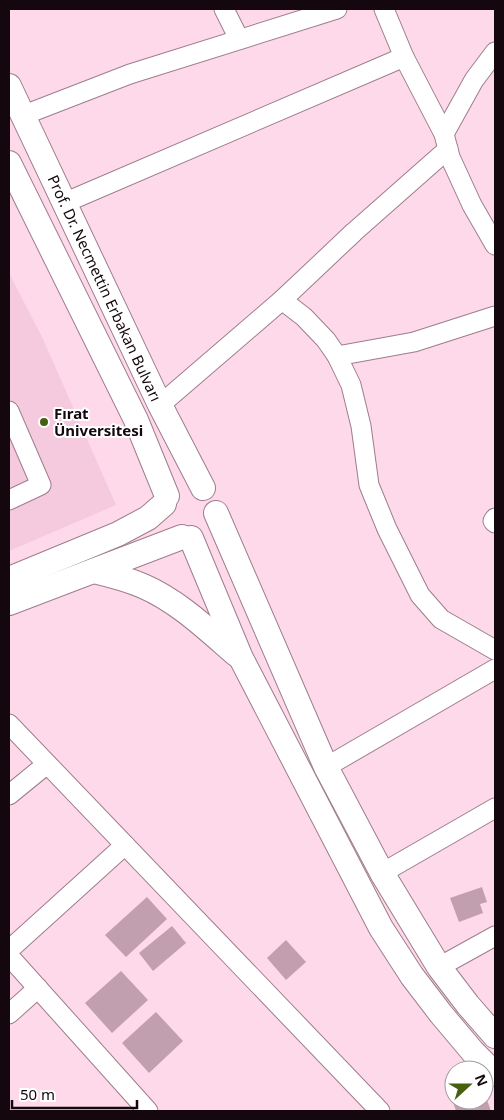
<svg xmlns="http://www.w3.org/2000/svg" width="504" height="1120" font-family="'Noto Sans',sans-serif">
	<rect width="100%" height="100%" fill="#fdd9ea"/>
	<polygon fill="#f5cadf" points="9,273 43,339 116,505 9,551"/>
	<g fill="#c29faf">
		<polygon points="482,887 487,902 480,904 483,913 459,922 450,898"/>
		<polygon points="147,897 167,919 126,957 105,935"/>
		<polygon points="172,926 186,943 153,971 139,953"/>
		<polygon points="286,940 306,962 286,980 267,958"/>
		<polygon points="121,971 148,1000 112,1033 85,1003"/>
		<polygon points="156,1012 183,1041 149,1073 122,1043"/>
		<polygon points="484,1092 491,1111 456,1111 453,1102 460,1100 484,1100"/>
	</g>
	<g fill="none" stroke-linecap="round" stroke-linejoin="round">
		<defs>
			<g id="minor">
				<polyline points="224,9 239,39"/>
				<polyline points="384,9 404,57 444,134 450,157 472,205 495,245"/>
				<polyline points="24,115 130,74 337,9"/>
				<polyline points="444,134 474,80 495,52"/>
				<polyline points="64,203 404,57"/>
				<polyline points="282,300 304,317 326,340 337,356 351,385 361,426 369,485 387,529 420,595 441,619 495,650"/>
				<polyline points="337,356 414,342 495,316"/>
				<polyline points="160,405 282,300 354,232 448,149"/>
				<polyline points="9,411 41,485 9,500"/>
				<polyline points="495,518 493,521 495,523"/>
				<polyline points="9,724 380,1111"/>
				<polyline points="326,767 495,669"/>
				<polyline points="9,795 47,764"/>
				<polyline points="382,873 495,808"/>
				<polyline points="9,950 125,845"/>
				<polyline points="9,956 148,1111"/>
				<polyline points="439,967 495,936"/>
				<polyline points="9,1014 38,988"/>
			</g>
			<g id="major">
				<polyline points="9,86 160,405 203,488"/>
				<polyline points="9,163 136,420 167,496"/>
				<polyline points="216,513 326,767 382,873 439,967 468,1005 495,1036"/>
				<polyline points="191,538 241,658 381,928 412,976 441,1014 473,1052 495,1074"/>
				<path d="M94,571C111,575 127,579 143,586C178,601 208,630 237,655"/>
				<polyline points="9,579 118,534 148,518 164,504"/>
				<polyline points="9,603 182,537"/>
			</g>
		</defs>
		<use href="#minor" stroke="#9e7d8c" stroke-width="21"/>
		<use href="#major" stroke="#9e7d8c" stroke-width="26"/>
		<use href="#minor" stroke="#fff" stroke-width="19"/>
		<use href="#major" stroke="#fff" stroke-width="24"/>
	</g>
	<circle fill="#466010" stroke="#fff" stroke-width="2" cx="44" cy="422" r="5"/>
	<g text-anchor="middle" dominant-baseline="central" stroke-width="4" stroke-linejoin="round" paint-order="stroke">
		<g font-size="15" fill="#14080e" stroke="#fff">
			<text transform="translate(105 288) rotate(65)">Prof. Dr. Necmettin Erbakan Bulvarı</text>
		</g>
		<g font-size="15" font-weight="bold" fill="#14080e" stroke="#fff" text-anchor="start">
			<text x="54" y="413">Fırat<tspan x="54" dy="17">Üniversitesi</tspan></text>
		</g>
	</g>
	<rect width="504" height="1120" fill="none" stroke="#14080e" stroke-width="20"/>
	<g transform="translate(469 1085) rotate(69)"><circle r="24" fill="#ffffff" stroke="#a19c9f"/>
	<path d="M0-4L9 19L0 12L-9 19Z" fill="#466010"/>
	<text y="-8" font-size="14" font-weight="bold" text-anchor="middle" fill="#14080e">N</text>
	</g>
	<path d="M12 1100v8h125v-8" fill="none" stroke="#14080e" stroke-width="2.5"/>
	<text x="20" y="1100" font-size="15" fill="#14080e" stroke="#ffffff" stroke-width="4" paint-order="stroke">50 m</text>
</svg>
